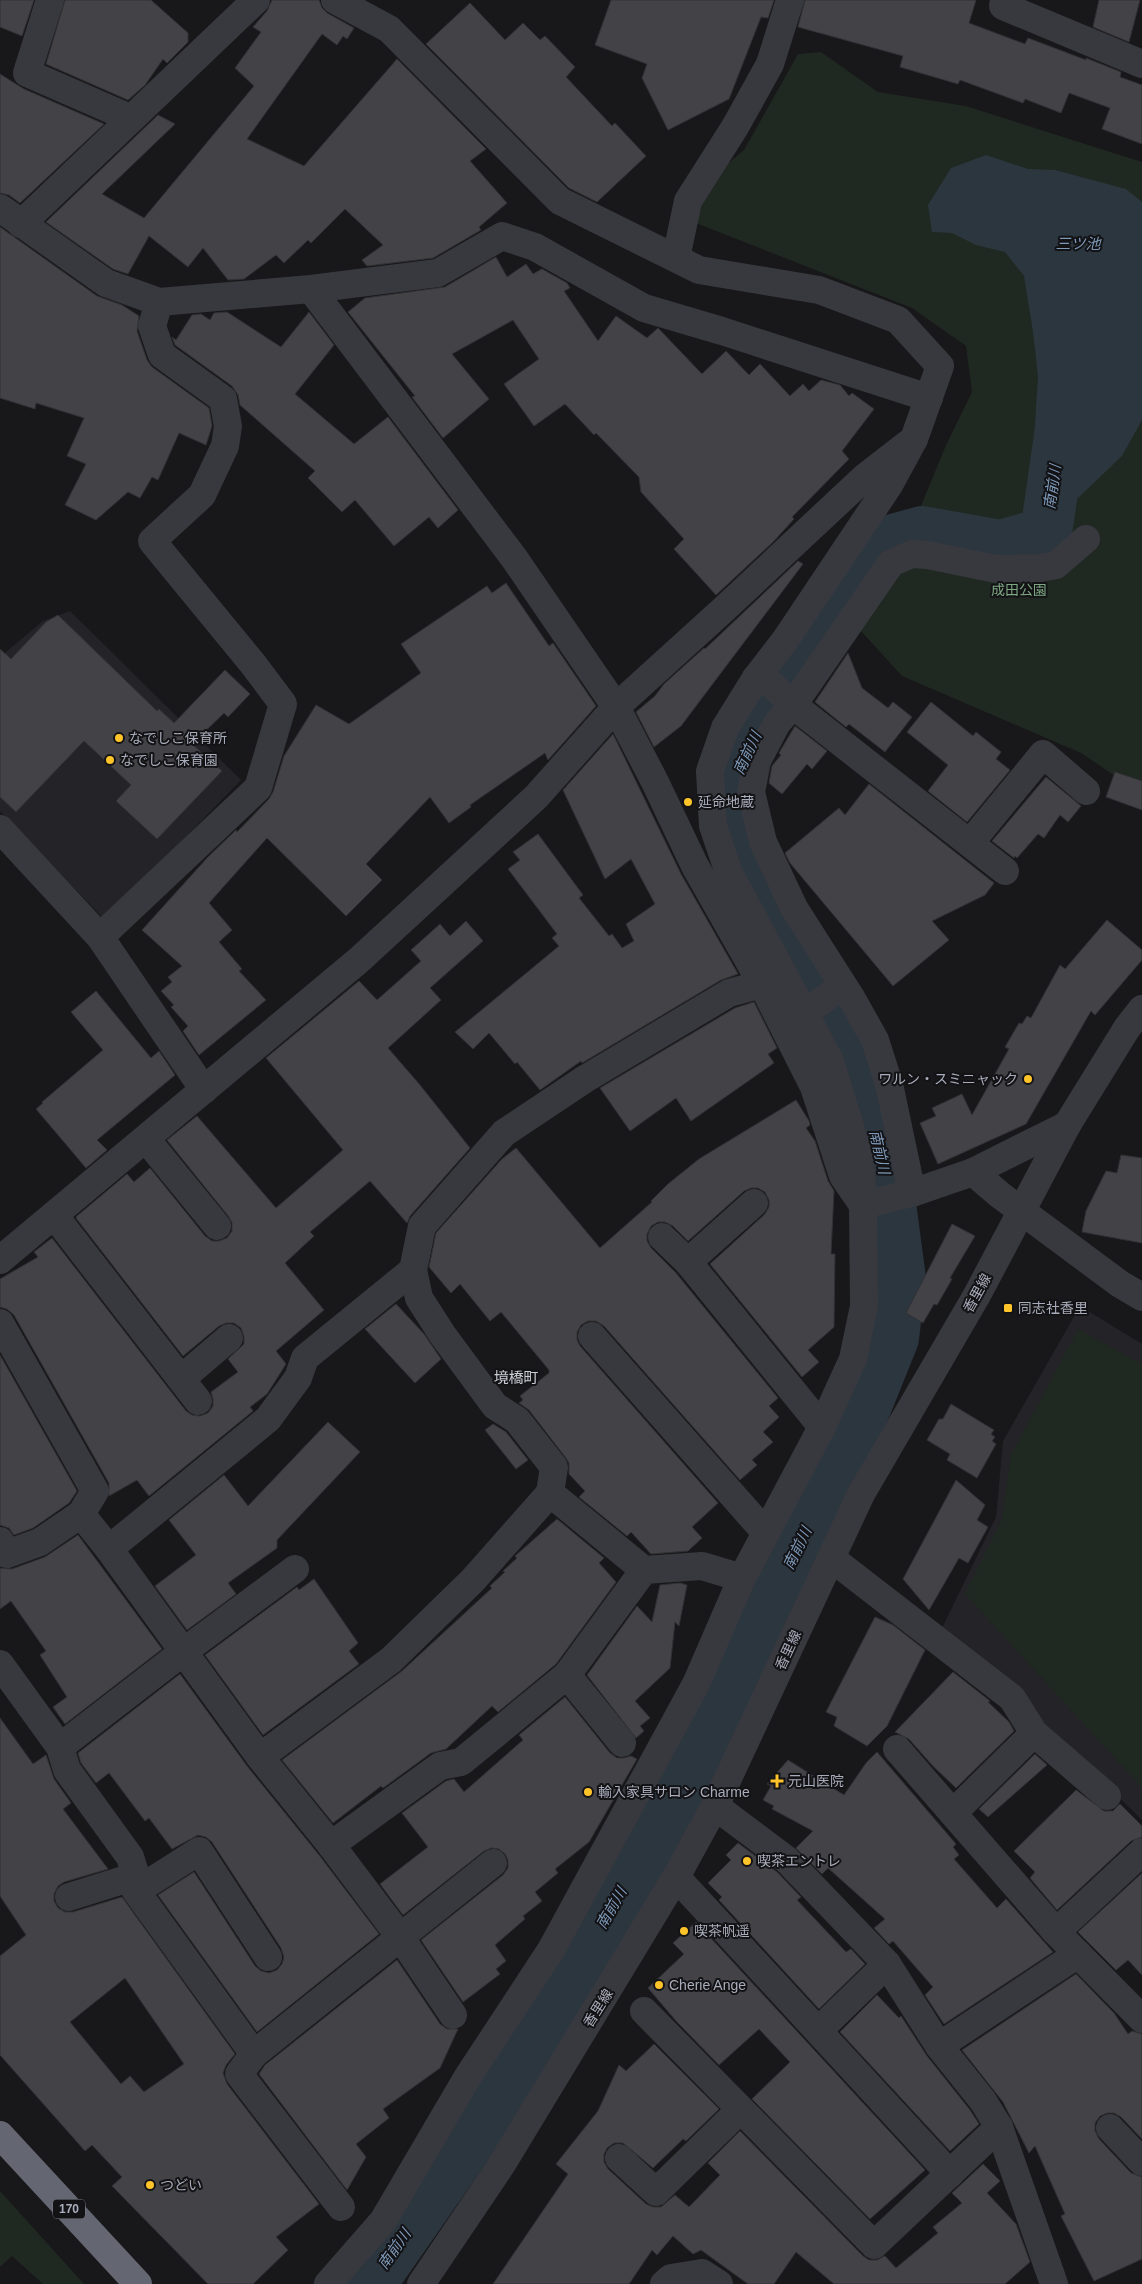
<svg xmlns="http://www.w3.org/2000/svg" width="1142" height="2284" font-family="Arial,'Noto Sans JP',sans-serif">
	<rect width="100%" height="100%" fill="#18171a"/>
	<g fill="#242327">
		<polygon points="70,611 241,780 105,920 0,811 0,657 43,621"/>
		<polygon points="1080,1306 1142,1344 1142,1820 1035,1715 942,1628 996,1517 1003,1441"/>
	</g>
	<g fill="#1f2821">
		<polygon points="821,52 878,92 966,106 1142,162 1142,790 1130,786 1081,753 902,676 860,630 888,586 946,445 972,392 966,346 912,308 688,220 707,181 744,150 798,54"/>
		<polygon points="1078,1329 1142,1364 1142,1788 965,1594 1002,1519 1011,1455"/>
		<polygon points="0,2191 84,2284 43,2284 12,2256 0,2267"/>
	</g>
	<polygon fill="#2c363f" points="986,155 1028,169 1055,170 1126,189 1142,202 1142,420 1122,456 1078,498 1041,491 1033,455 1038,376 1033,332 1024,276 1005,252 976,245 952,233 932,232 928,205 951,168"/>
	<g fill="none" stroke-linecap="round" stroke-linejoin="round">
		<polyline stroke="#2c363f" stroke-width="52" points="370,2284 502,2095 599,1932 684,1784 806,1524 864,1410 893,1338 900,1279 887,1181 865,1091 838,1017 738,839 731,791 747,750 768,710 822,638 882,543 922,532 1001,546 1046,533 1062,422"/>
	</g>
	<g fill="#424247" stroke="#323136" fill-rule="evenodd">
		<polygon points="0,0 34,0 22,36 0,27"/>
		<polygon points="65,0 151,0 188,33 188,42 167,63 163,59 145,85 128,100 46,64"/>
		<polygon points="272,0 319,0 322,8 327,13 354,28 347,39 343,36 337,45 322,34 247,139 304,166 397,59 486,149 470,161 507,203 479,227 481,230 433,258 367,266 362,260 383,245 345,209 311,243 308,240 284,263 276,255 244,279 228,280 203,248 188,267 149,236 128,274 113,269 46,222 158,115 175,124 102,194 144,218 254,86 235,68 261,32 253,27 267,11"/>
		<polygon points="611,0 774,0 768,18 761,17 729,99 668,130 642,78 647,64 595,45"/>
		<polygon points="805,0 976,0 969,23 1025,44 1028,38 1086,60 1086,58 1121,72 1120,77 1142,85 1142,144 1102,129 1110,108 1069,93 1061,113 1025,99 1023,103 960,80 958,84 900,67 903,56 798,27"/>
		<polygon points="1099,0 1140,0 1129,42 1093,27"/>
		<polygon points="470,3 505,40 523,23 540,40 545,36 575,67 566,77 612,126 615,123 646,156 597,202 569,188 426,44"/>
		<polygon points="0,74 24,89 104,124 20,203 9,195 0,193"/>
		<polygon points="0,227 97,296 122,305 139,316 137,331 147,360 152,367 209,408 212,426 206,445 179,433 158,480 152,477 140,498 128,492 96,520 65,505 86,464 67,456 84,418 36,403 35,409 0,398"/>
		<polygon points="496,257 507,277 526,264 533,274 542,269 567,283 570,288 564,291 598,341 616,316 647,338 658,328 702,374 726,351 749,375 760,364 790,396 803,384 809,391 821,380 840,385 849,396 852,393 874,409 842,451 849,459 792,517 794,519 773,542 716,595 674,549 684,539 641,492 639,477 596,433 594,435 565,404 534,426 504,384 539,359 513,320 452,354 489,399 443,438 412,397 415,396 348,312 365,298 445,287"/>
		<polygon points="227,312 281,347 309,312 334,345 295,394 354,444 388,417 458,510 438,528 429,517 394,546 355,500 342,512 308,478 315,471 240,405 238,395 232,386 175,345 172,337 176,340 192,315 201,314 210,320 214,313"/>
		<polygon points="798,561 803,564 681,726 654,747 636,712 655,696 664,684 704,648 705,649"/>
		<polygon points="506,583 549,646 553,643 596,706 548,760 545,753 470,805 471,807 449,823 430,797 366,864 382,880 346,916 267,838 209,903 232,930 219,942 242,969 239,971 266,1000 199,1055 183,1031 188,1026 171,1007 174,1005 161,991 172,982 168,977 182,966 142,930 208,857 236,830 237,832 269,799 273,792 284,756 316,705 349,724 421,673 401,644 487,586 492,593"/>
		<polygon points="58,615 157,711 159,709 174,723 225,670 250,694 228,717 224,713 192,744 222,771 157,839 116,801 131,785 84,741 16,812 0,797 0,649 11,659 46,622"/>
		<polygon points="848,653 862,688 888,708 893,702 912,717 885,752 849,724 846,727 815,702"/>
		<polygon points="931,702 973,736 976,732 1001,752 996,759 1010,770 967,822 928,791 948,765 907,732"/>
		<polygon points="795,726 827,751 812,769 807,764 782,794 769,783 772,766 781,755 779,753"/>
		<polygon points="613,734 681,874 738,974 721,980 582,1063 581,1061 540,1090 517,1062 515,1064 489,1033 473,1049 455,1032 559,946 552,938 557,934 508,869 520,860 513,852 538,834 583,895 579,898 609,936 612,934 622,948 634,941 626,924 655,904 631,859 605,879 563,790"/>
		<polygon points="1115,772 1142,781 1142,810 1106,797"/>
		<polygon points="1046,777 1081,806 1068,822 1060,815 1044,838 1038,834 1017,858 1015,856 1014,858 992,841"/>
		<polygon points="869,784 994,883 985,895 932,921 949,940 893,986 790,863 785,853 839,808 845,815"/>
		<polygon points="1107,920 1142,950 1142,960 1095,1015 1091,1011 1026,1124 938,1164 920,1123 936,1116 932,1108 962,1094 972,1115 1009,1049 1005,1047 1019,1023 1022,1024 1027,1016 1031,1018 1060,965 1065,969"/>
		<polygon points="466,921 483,941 430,988 441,1000 388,1048 420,1085 470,1148 410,1216 407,1223 370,1181 310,1232 314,1236 285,1263 324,1310 276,1351 286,1364 267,1394 250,1407 253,1411 149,1496 137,1480 109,1496 109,1483 14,1315 7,1309 0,1307 0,1279 38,1257 34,1252 52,1238 186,1411 192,1415 200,1416 208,1413 213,1406 213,1399 211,1392 238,1372 228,1359 244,1344 244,1336 241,1328 234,1323 226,1323 219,1326 183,1356 76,1218 77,1216 127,1174 134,1182 150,1168 205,1236 212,1241 219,1241 227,1238 232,1231 232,1223 229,1217 167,1140 197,1116 276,1208 343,1150 266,1058 359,981 377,1000 421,961 411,950 440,924 450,936"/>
		<polygon points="96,991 151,1058 159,1051 175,1075 97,1140 107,1150 86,1168 36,1109 43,1103 42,1102 103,1050 71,1012"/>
		<polygon points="754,1002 777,1048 768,1054 774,1063 691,1121 676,1098 630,1131 600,1088 735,1008"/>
		<polygon points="796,1100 809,1121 810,1125 806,1128 815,1141 828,1181 834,1191 831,1254 835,1254 834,1327 808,1350 819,1362 802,1377 710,1264 765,1214 769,1207 769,1200 765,1192 758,1188 751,1188 744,1191 688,1241 673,1226 665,1222 658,1222 651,1226 647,1234 647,1241 651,1248 676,1273 778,1398 769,1406 779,1417 763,1432 773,1442 752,1460 757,1465 740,1480 604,1326 596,1321 588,1321 581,1325 577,1332 577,1340 580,1346 718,1503 692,1527 702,1538 688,1551 651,1554 631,1532 627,1536 579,1497 585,1491 569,1474 569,1463 566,1458 529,1410 519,1403 523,1400 520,1396 549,1373 549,1370 501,1312 490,1321 460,1284 451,1293 429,1267 436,1233 502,1159 516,1148 600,1248 652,1202 651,1201 668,1184 699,1159"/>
		<polygon points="1121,1155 1142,1158 1142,1243 1082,1232 1086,1211 1106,1171 1117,1173"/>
		<polygon points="952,1224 975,1236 950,1278 952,1279 937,1305 934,1304 923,1323 906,1313"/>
		<polygon points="396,1304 424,1334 441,1359 415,1383 365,1329"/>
		<polygon points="0,1355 77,1491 69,1503 33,1528 14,1535 9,1528 0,1525"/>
		<polygon points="951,1404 994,1430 991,1434 995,1437 992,1441 996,1444 977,1478 947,1460 950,1454 927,1440 939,1419 943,1419"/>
		<polygon points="328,1422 360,1452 277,1540 277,1548 228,1583 236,1594 187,1630 155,1586 196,1555 169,1520 224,1475 248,1506"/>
		<polygon points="493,1424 506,1432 528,1460 516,1469 485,1430"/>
		<polygon points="956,1480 985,1505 977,1520 988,1527 968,1563 959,1558 929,1610 903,1579"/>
		<polygon points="557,1519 604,1558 599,1563 616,1582 556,1664 498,1712 492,1706 446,1749 431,1753 383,1788 381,1786 333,1823 282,1760 402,1671 492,1588 490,1586 505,1572 503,1571 517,1558 515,1556"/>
		<polygon points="78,1535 162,1649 65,1724 53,1707 67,1697 40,1655 46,1651 11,1601 0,1609 0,1568 12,1569 45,1557"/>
		<polygon points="314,1579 358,1643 349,1651 359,1664 263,1735 205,1655 297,1587 299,1590"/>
		<polygon points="680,1583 687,1585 679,1626 675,1622 670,1668 635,1701 650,1718 640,1726 644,1731 636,1738 587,1675 637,1606 652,1622 660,1585"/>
		<polygon points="875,1617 893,1625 925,1650 887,1726 867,1746 834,1726 837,1717 826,1712"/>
		<polygon points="953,1672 990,1701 988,1702 1009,1722 1014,1731 956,1788 933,1766 909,1739 895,1732"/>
		<polygon points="180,1674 247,1766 319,1855 379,1934 257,2032 158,1895 194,1872 255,1966 261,1971 269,1973 277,1970 282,1964 284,1957 281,1948 212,1842 206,1837 198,1835 172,1849 149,1818 145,1821 109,1773 96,1783 81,1763 78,1753"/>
		<polygon points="565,1697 610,1753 617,1758 624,1758 631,1756 637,1759 589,1842 555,1869 558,1873 535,1892 542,1901 523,1916 525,1919 495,1945 506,1961 496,1969 500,1974 463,2002 421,1940 503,1875 508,1868 508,1860 505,1854 499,1849 491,1848 484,1851 403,1915 380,1884 428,1847 402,1813 446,1781 454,1779 464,1792 523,1740 519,1735"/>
		<path d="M0,1718L33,1764L46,1755L54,1779L71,1803L63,1809L108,1869L64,1882L58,1886L54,1894V1901L58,1908L65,1912H73L122,1897L235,2054L226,2065L223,2073L227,2084L319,2204L276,2237L288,2250L253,2284H208L112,2186L122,2177L92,2145L85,2151L0,2055V1956L26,1935L0,1896ZM125,1978L184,2064L144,2092L130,2076L121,2084L70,2022Z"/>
		<polygon points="877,1752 956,1844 953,1847 959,1855 954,1859 997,1908 1006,1899 1053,1952 944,2024 925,1995 933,1987 893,1941 889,1944 874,1928 885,1919 828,1868 822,1874 796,1848 813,1831 772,1809 774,1806 763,1800 771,1786 767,1784 788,1760 844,1795 866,1763"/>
		<polygon points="1035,1754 1047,1765 988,1817 979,1809"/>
		<polygon points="1076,1790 1104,1811 1113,1811 1120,1804 1142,1826 1142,1837 1131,1841 1057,1910 1030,1878 1035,1872 1014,1851"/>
		<polygon points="738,1843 777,1872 801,1897 797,1900 846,1952 851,1949 865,1964 819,2009 719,1900 722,1897 708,1883 731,1860 726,1855"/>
		<polygon points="1142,1873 1142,1975 1128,1960 1116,1970 1078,1932"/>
		<polygon points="696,1922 925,2170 870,2219 752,2099 790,2062 759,2029 719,2065 677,2022 648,1988 684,1954 673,1943"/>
		<polygon points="397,1960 440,2024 447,2029 458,2029 440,2068 383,2109 389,2118 356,2144 366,2157 347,2190 259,2074 265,2065"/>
		<polygon points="1076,1974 1114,2013 1128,2034 1132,2031 1142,2034 1142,2139 1121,2117 1114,2113 1107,2113 1100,2116 1095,2123 1095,2131 1099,2139 1131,2173 1142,2177 1142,2259 1094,2281 1061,2216 1065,2214 1035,2146 1029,2153 1003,2102 962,2050"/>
		<polygon points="877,1995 899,2018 901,2016 927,2056 970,2110 979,2124 950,2151 840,2032"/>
		<polygon points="654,2044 719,2109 686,2141 683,2139 653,2168 623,2143 614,2143 607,2148 604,2154 604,2162 608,2169 646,2204 653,2207 661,2207 675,2195 689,2207 720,2175 708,2163 740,2131 863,2256 869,2260 877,2260 885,2256 896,2268 938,2233 933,2227 962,2203 952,2193 983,2164 1000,2181 987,2193 1016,2224 1030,2262 1005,2284 834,2284 796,2252 774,2284 748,2284 701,2250 693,2254 673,2236 657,2255 652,2250 629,2284 493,2284 568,2174 556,2164 598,2111 619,2065 626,2071"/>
	</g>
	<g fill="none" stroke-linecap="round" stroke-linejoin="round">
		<g stroke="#38393f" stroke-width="28">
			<polyline points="50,0 27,73 130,118"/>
			<polyline points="1004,0 1003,6 1142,64"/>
			<polyline points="0,208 106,283 159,302 311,289 438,273 502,236 535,247 644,308 722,331 929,398"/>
			<polyline points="21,224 256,0"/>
			<polyline points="676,258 688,201 735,127 770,64 790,0"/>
			<polyline points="311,289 514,558 616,707 655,782 695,866 762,984 814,1087 843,1176 863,1205 912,1193 973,1172 1067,1125"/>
			<polyline points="756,678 770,683 793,705 1005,871"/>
			<polyline points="0,829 100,937 204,1090"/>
			<polyline points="970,843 1043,754 1086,791"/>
			<polyline points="100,937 258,788 283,704 253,664 152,541 202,495 225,446 228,426 223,399 162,355 152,326 159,302"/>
			<polyline points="804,1014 843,985"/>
			<polyline points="146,1139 217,1226"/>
			<polyline points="973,1172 1000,1195 1120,1284 1142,1297"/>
			<polyline points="912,1193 889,1084 875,1040 852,999 794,908 763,842 751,792 757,761 777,723 793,705 891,563 912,554 928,555 996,569 1040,568 1056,565 1086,539"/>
			<polyline points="54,1215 198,1401"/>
			<polyline points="662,1237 688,1262 822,1427"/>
			<polyline points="0,1260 359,960 536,797 616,707 724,609 865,477 914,439 940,366 898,320 819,290 699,270 560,201 389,29 335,0"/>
			<polyline points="688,1262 754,1203"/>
			<polyline points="413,1270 419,1298 442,1334 495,1406 517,1420 554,1467 550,1493"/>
			<polyline points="0,1323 95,1491 81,1514 109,1549 260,1757 331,1845 401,1938 453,2015"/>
			<polyline points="592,1336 766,1533"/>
			<polyline points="181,1379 229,1338"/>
			<polyline points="0,1541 7,1554 40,1542 81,1514"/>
			<polyline points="109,1549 268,1419 298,1378 305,1358 413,1270 422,1226 504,1133 585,1079 729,993 762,984"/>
			<polyline points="831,1558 1012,1698 1034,1733 1107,1796"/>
			<polyline points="0,1664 60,1747 67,1770 130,1857 136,1876 136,1891 254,2054"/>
			<polyline points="567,1675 622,1743"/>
			<polyline points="60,1747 183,1652 295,1569"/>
			<polyline points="897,1749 1056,1932 1142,2019"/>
			<polyline points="260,1757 391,1660 473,1580 550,1493 644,1570"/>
			<polyline points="715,1806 787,1860 887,1964 939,2046 983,2101 999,2127 1054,2284"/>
			<polyline points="953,1813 1034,1733"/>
			<polyline points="331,1845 440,1766 461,1762 567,1675 644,1570 702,1566 742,1578"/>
			<polyline points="676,1877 950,2174"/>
			<polyline points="136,1891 199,1851 268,1957"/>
			<polyline points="69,1897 136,1876"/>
			<polyline points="1056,1932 1142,1852"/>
			<polyline points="644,2011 874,2245 999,2127"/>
			<polyline points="819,2030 887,1964"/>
			<polyline points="939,2046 1078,1954"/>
			<polyline points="1110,2128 1142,2162"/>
			<polyline points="619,2158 656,2192 740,2110"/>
			<polyline points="341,2207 239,2074 254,2054 493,1863"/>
			<polyline points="328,2284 383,2221 467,2078 551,1950 696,1684 742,1578 822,1427 853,1359 864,1306 863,1205 860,1159 830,1061 729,873 713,826 710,771 725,728 756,678 786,639 889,485 914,439"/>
			<polyline points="421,2284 502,2164 676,1877 715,1806 861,1494 977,1295 1067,1125 1127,1028 1142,1009"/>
			<polyline points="664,2284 671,2278 702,2273 719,2284"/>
		</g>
		<polyline stroke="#646671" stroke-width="28" points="0,2135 138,2284"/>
	</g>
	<g fill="#ffc42a" stroke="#131215" stroke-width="2">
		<circle cx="119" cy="738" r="5"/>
		<circle cx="110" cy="760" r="5"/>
		<circle cx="688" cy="802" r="5"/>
		<circle cx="1028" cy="1079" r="5"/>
		<rect x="1003" y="1303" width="10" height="10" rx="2.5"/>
		<path d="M774.5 1773.5h5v5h5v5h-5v5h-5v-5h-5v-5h5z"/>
		<circle cx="588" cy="1792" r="5"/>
		<circle cx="747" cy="1861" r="5"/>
		<circle cx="684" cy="1931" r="5"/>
		<circle cx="659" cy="1985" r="5"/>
		<circle cx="150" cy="2185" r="5"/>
	</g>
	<g text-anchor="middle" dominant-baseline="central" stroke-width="4" stroke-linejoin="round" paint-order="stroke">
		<rect fill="#131215" stroke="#7c7e89" stroke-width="1" x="53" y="2199.5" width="32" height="19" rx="4"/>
		<g font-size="12" font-weight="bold" fill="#a9adbb">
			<text x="69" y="2209">170</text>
		</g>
		<g font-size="14" fill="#7ea783" stroke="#131215">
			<text x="1019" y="590">成田公園</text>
		</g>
		<g font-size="14" fill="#a9adbb" stroke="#131215" text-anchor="start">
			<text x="129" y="738">なでしこ保育所</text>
			<text x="120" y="760">なでしこ保育園</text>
			<text x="698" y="802">延命地蔵</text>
			<text x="1018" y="1079" text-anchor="end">ワルン・スミニャック</text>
			<text x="1018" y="1308">同志社香里</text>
			<text x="788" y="1781">元山医院</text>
			<text x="598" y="1792">輸入家具サロン Charme</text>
			<text x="757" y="1861">喫茶エントレ</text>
			<text x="694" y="1931">喫茶帆遥</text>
			<text x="669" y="1985">Cherie Ange</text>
			<text x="160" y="2185">つどい</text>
		</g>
		<g font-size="14" fill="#a9adbb" stroke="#131215">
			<text transform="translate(977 1293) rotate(-61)">香里線</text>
			<text transform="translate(788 1650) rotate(-65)">香里線</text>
			<text transform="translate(598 2008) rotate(-58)">香里線</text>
		</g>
		<g font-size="15" font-style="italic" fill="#7d99b8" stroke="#131215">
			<text x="1078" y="243">三ツ池</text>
			<text transform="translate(1052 487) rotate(-82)">南前川</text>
			<text transform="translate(747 753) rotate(-65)">南前川</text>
			<text transform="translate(880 1152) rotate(77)">南前川</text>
			<text transform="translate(797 1548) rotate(-64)">南前川</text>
			<text transform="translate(611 1908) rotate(-60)">南前川</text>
			<text transform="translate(394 2249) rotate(-55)">南前川</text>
		</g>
		<g font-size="15" fill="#cacdd6" stroke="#131215">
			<text x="516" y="1377">境橋町</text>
		</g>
	</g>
</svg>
